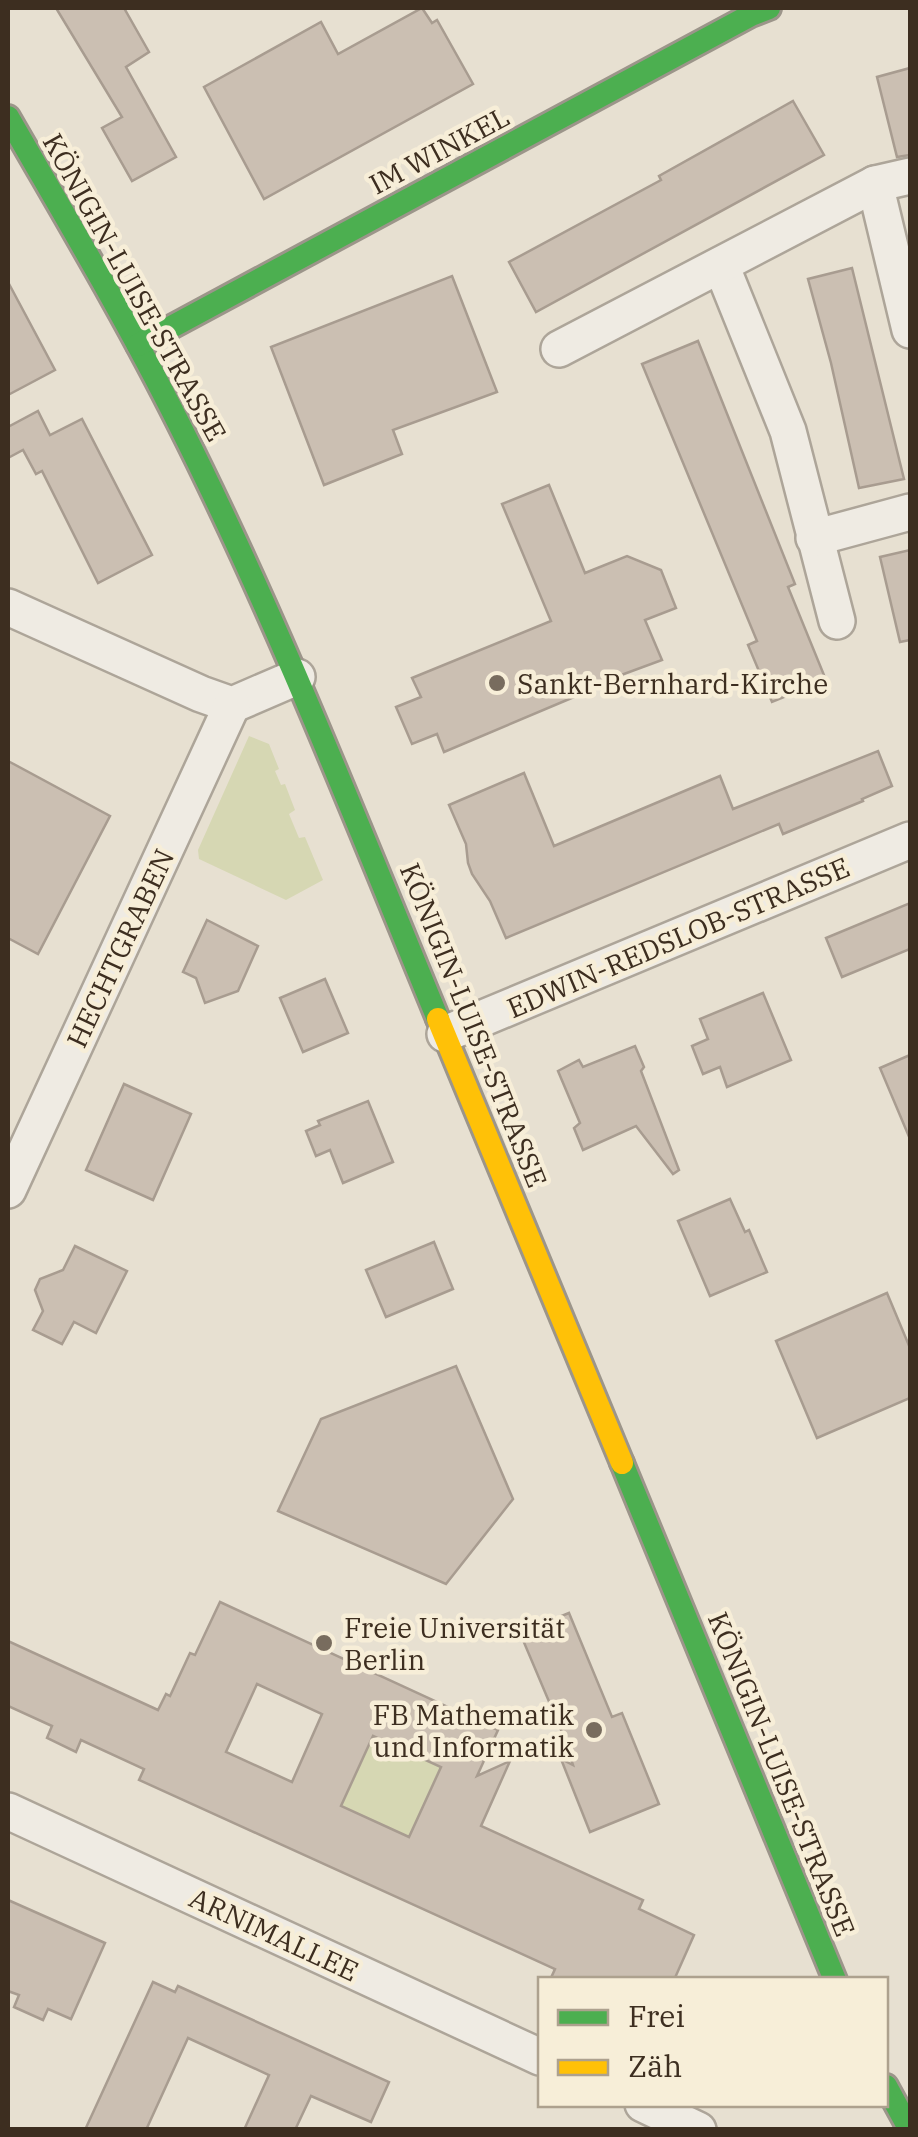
<svg xmlns="http://www.w3.org/2000/svg" width="918" height="2137" font-family="'IBM Plex Serif',serif">
	<rect width="100%" height="100%" fill="#e7e0d1"/>
	<g fill="#d6d7b3">
		<polygon points="249,736 269,744 279,769 275,771 281,785 285,784 295,810 289,814 299,838 305,837 323,880 286,900 199,859 198,850"/>
		<polygon points="373,1737 440,1767 409,1837 342,1806"/>
	</g>
	<g fill="#cbbfb2" stroke="#a89c90" stroke-width="2.5" fill-rule="evenodd">
		<polygon points="56,8 124,8 149,52 126,67 176,157 132,181 102,128 122,117"/>
		<polygon points="422,8 432,23 437,20 473,84 264,199 204,87 321,22 338,54"/>
		<polygon points="910,68 910,155 897,157 877,77"/>
		<polygon points="793,101 824,155 536,312 509,262 661,180 659,176"/>
		<polygon points="852,268 904,479 859,488 831,363 808,279"/>
		<polygon points="452,276 497,392 393,430 402,454 324,485 271,347"/>
		<polygon points="8,282 55,370 8,395"/>
		<polygon points="698,341 795,584 788,587 826,680 772,702 748,645 757,641 642,364"/>
		<polygon points="38,411 50,435 82,419 152,555 98,583 42,471 36,474 23,450 8,458 8,427"/>
		<polygon points="549,485 585,573 627,556 661,570 676,608 645,620 662,660 575,692 574,697 444,752 437,734 412,744 396,707 421,697 412,678 551,621 502,504"/>
		<polygon points="910,550 910,640 900,642 880,557"/>
		<polygon points="878,751 892,786 862,799 863,801 783,834 779,824 506,938 490,901 472,874 468,863 466,844 449,805 524,773 554,846 720,776 733,809"/>
		<polygon points="8,761 110,816 38,954 8,938"/>
		<polygon points="910,903 910,949 842,977 826,938"/>
		<polygon points="207,920 258,946 238,991 205,1003 196,978 183,972"/>
		<polygon points="325,979 348,1033 303,1052 280,998"/>
		<polygon points="763,993 791,1060 727,1087 720,1067 703,1074 692,1046 708,1039 700,1019"/>
		<polygon points="635,1046 644,1067 641,1071 679,1170 673,1174 636,1126 583,1150 574,1128 580,1123 558,1071 579,1060 583,1067"/>
		<polygon points="910,1055 910,1139 880,1068"/>
		<polygon points="124,1084 191,1114 153,1200 86,1170"/>
		<polygon points="368,1101 393,1162 343,1183 330,1150 316,1156 306,1131 320,1125 318,1121"/>
		<polygon points="730,1199 745,1232 749,1230 767,1272 710,1296 678,1221"/>
		<polygon points="434,1242 453,1289 386,1317 366,1270"/>
		<polygon points="75,1246 127,1271 96,1333 74,1322 62,1344 33,1330 43,1311 35,1290 40,1279 63,1270"/>
		<polygon points="887,1293 910,1348 910,1398 817,1438 776,1341"/>
		<polygon points="456,1366 513,1499 446,1584 278,1511 321,1419"/>
		<path d="M220,1602L498,1730L477,1776L510,1761L481,1826L643,1900L639,1909L694,1935L674,1980H550L555,1969L139,1780L144,1769L81,1740L76,1752L47,1738L52,1726L8,1706V1641L158,1710L166,1694L170,1696L190,1653L195,1655ZM257,1684L322,1714L292,1782L226,1752ZM373,1736L441,1767L409,1837L341,1806Z"/>
		<polygon points="569,1613 612,1717 622,1713 659,1804 590,1832 561,1759 573,1765 564,1737 520,1633"/>
		<polygon points="8,1900 105,1943 71,2019 48,2009 43,2020 14,2007 19,1995 8,1991"/>
		<polygon points="153,1982 175,1992 178,1986 389,2082 371,2122 311,2096 295,2130 244,2130 269,2075 188,2038 146,2130 85,2130"/>
	</g>
	<g fill="none" stroke-linecap="round" stroke-linejoin="round">
		<defs>
			<g id="street">
				<polyline points="875,184 910,330"/>
				<polyline points="721,265 788,431 837,621"/>
				<polyline points="559,349 875,184 910,176"/>
				<polyline points="814,538 910,512"/>
				<polyline points="8,607 201,694 232,705 297,677"/>
				<polyline points="445,1034 910,840"/>
				<polyline points="8,1190 232,705"/>
				<polyline points="8,1811 540,2057"/>
				<polyline points="643,2104 698,2130"/>
			</g>
			<g id="fast">
				<path d="M8,117C66,218 126,318 178,422C276,616 355,818 438,1019"/>
				<polyline points="138,345 751,15 769,8"/>
				<polyline points="622,1463 835,1980"/>
				<polyline points="886,2086 910,2130"/>
			</g>
			<polyline id="slow" points="438,1019 622,1463"/>
		</defs>
		<use href="#street" stroke="#ada599" stroke-width="40"/>
		<use href="#fast" stroke="#9c958a" stroke-width="28"/>
		<use href="#slow" stroke="#9c958a" stroke-width="28"/>
		<use href="#street" stroke="#efebe3" stroke-width="35"/>
		<use href="#fast" stroke="#4caf50" stroke-width="22"/>
		<use href="#slow" stroke="#ffc107" stroke-width="22"/>
	</g>
	<g fill="#786c5e" stroke="#f7eed8" stroke-width="4">
		<circle cx="497" cy="683" r="10"/>
		<circle cx="324" cy="1643" r="10"/>
		<circle cx="594" cy="1730" r="10"/>
	</g>
	<g text-anchor="middle" dominant-baseline="central" stroke-width="9" stroke-linejoin="round" paint-order="stroke">
		<g font-size="28" fill="#3d2e20" stroke="#f7eed8">
			<text transform="translate(439 150) rotate(-28)">IM WINKEL</text>
			<text transform="translate(135 287) rotate(61)">KÖNIGIN-LUISE-STRASSE</text>
			<text transform="translate(678 937) rotate(-23)">EDWIN-REDSLOB-STRASSE</text>
			<text transform="translate(120 948) rotate(-65)">HECHTGRABEN</text>
			<text transform="translate(474 1025) rotate(68)">KÖNIGIN-LUISE-STRASSE</text>
			<text transform="translate(782 1774) rotate(68)">KÖNIGIN-LUISE-STRASSE</text>
			<text transform="translate(274 1934) rotate(25)">ARNIMALLEE</text>
		</g>
		<g font-size="28" fill="#3d2e20" stroke="#f7eed8" text-anchor="start">
			<text x="517" y="683">Sankt-Bernhard-Kirche</text>
			<text x="344" y="1627">Freie Universität<tspan x="344" dy="32">Berlin</tspan></text>
			<text x="574" y="1714" text-anchor="end">FB Mathematik<tspan x="574" dy="32">und Informatik</tspan></text>
		</g>
	</g>
	<rect width="918" height="2137" fill="none" stroke="#3d2e20" stroke-width="20"/>
	<rect x="538" y="1977" width="350" height="130" fill="#f7eed8" stroke="#ada18e" stroke-width="2.5"/>
	<rect x="558" y="2010" width="50" height="15" fill="#4caf50" stroke="#ada18e" stroke-width="2.5"/>
	<text x="628" y="2027" font-size="30" fill="#3d2e20">Frei</text>
	<rect x="558" y="2060" width="50" height="15" fill="#ffc107" stroke="#ada18e" stroke-width="2.5"/>
	<text x="628" y="2077" font-size="30" fill="#3d2e20">Zäh</text>
</svg>
